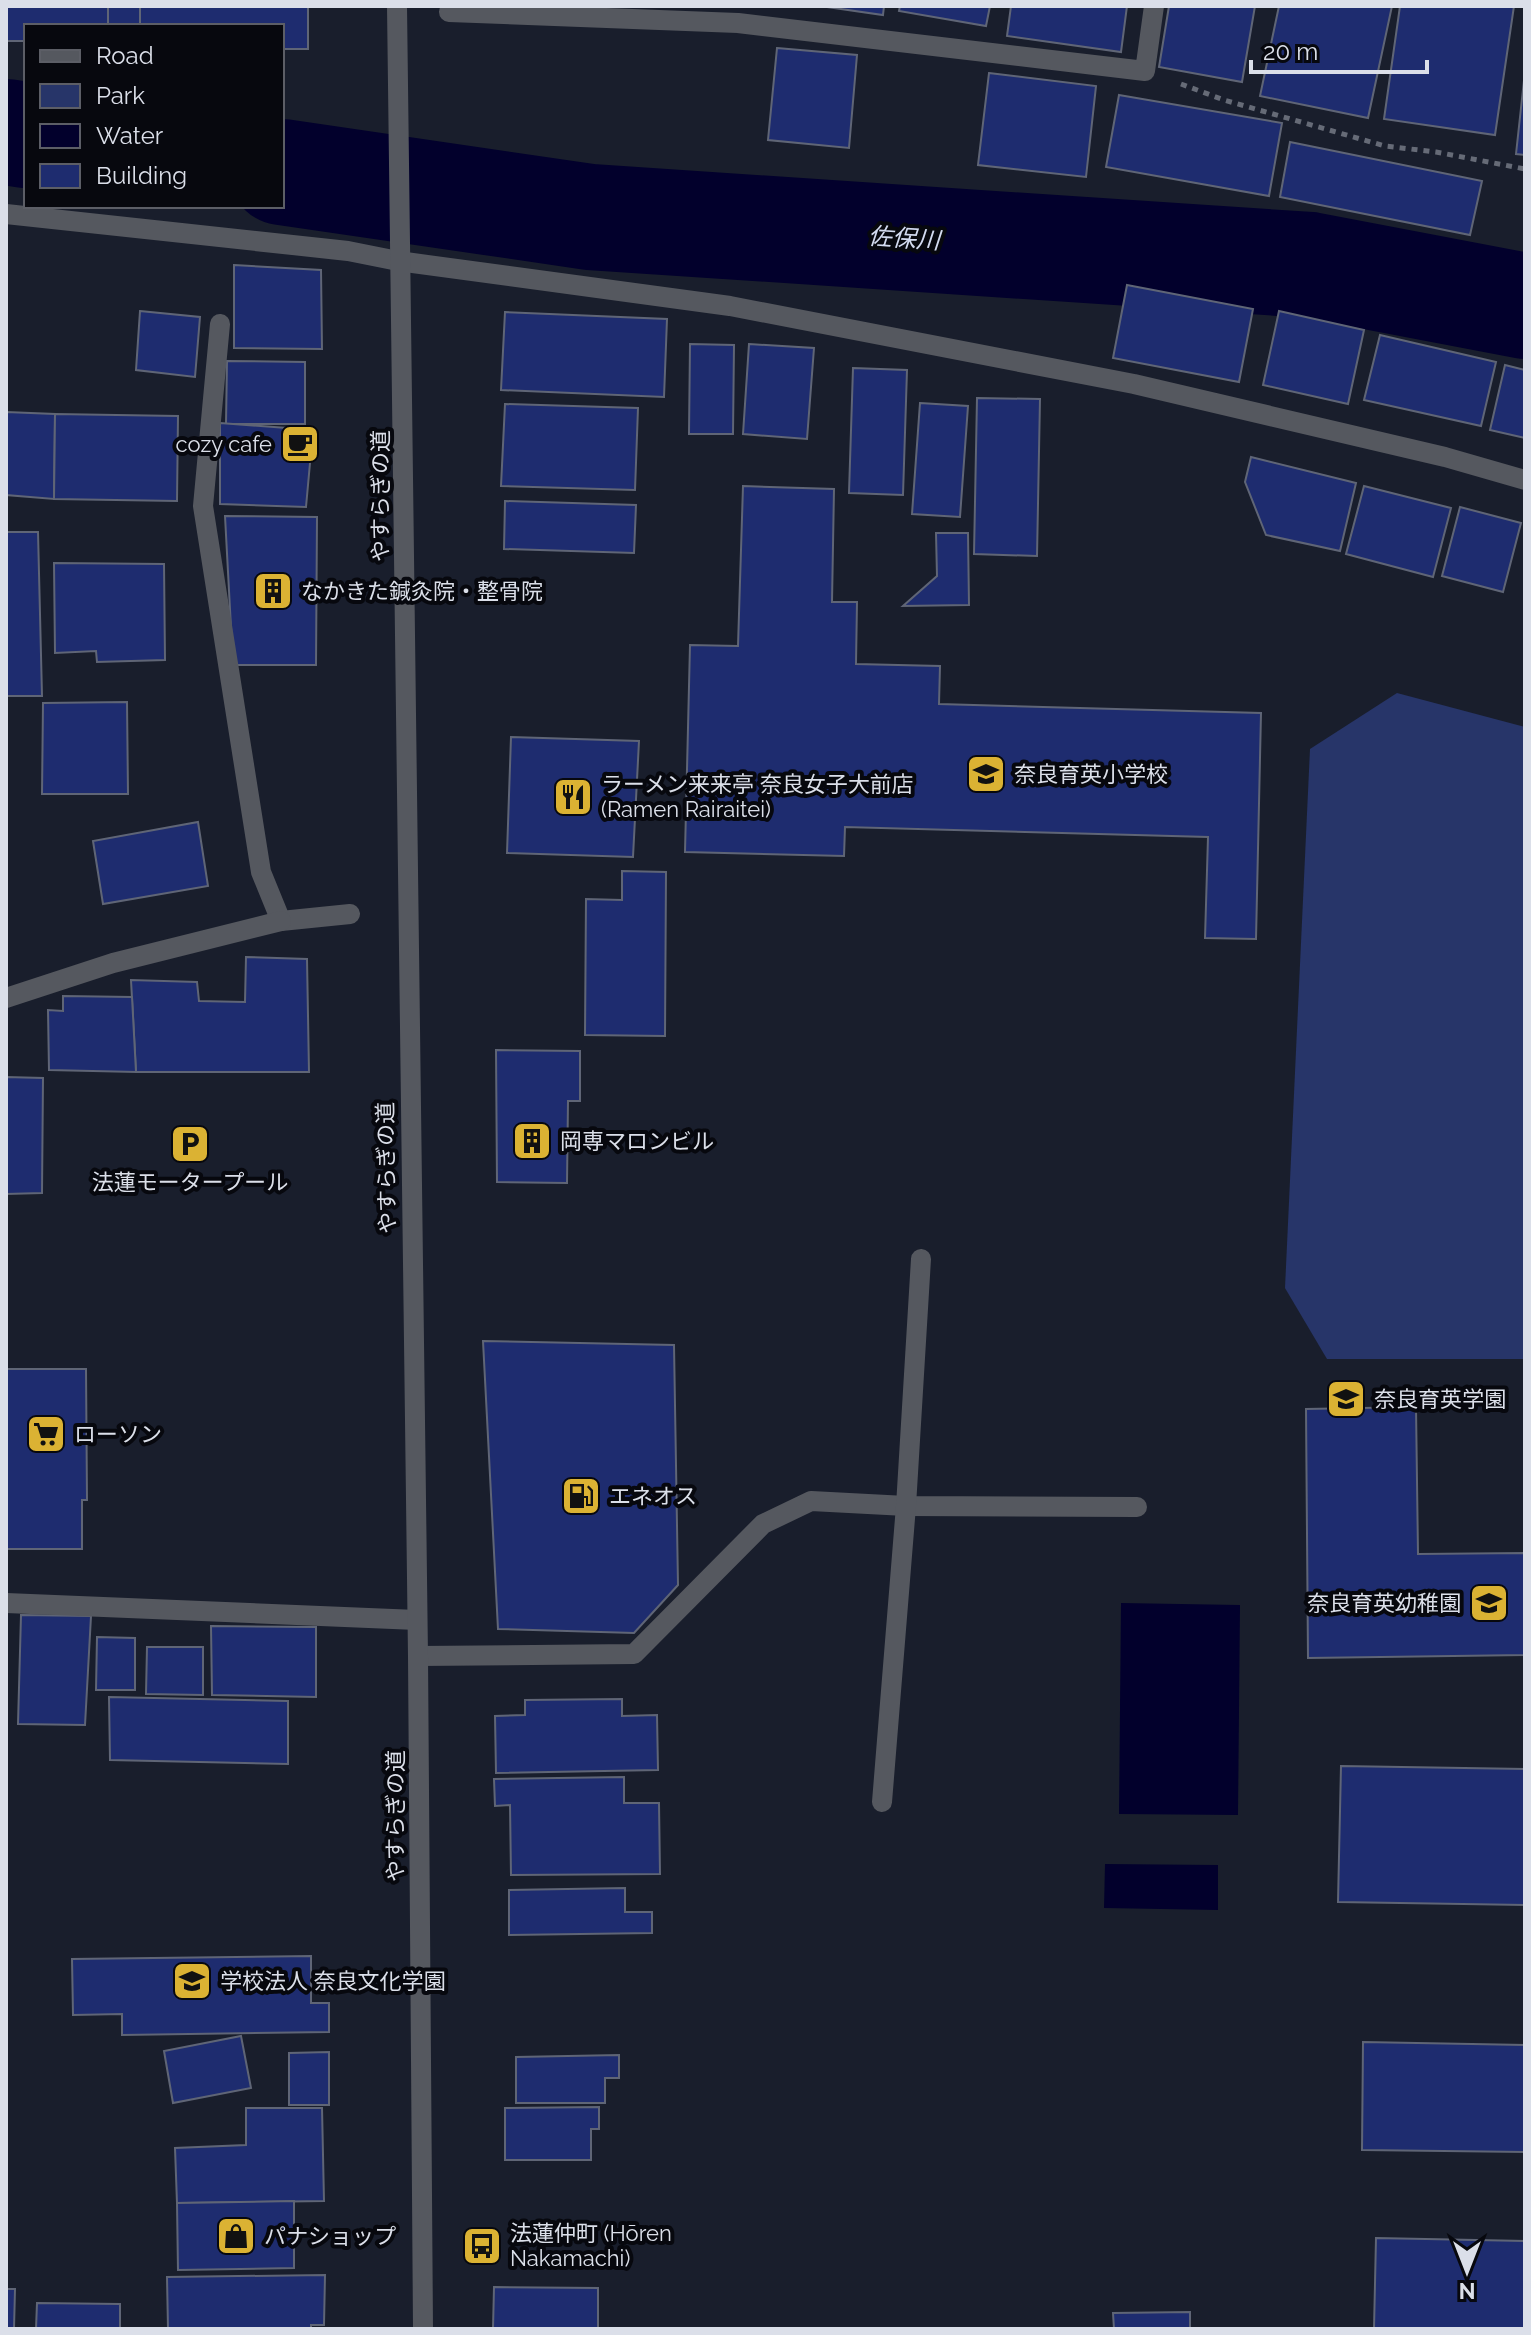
<svg xmlns="http://www.w3.org/2000/svg" width="1531" height="2335" font-family="Raleway,'Noto Sans JP',sans-serif">
	<rect width="100%" height="100%" fill="#191e2c"/>
	<polygon fill="#273569" points="1397,693 1525,727 1525,1359 1327,1359 1285,1288 1310,749"/>
	<g fill="#02002c">
		<polygon points="1121,1603 1240,1605 1238,1815 1119,1814"/>
		<polygon points="1105,1864 1218,1865 1218,1910 1104,1908"/>
	</g>
	<g fill="none" stroke-linecap="round" stroke-linejoin="round">
		<g stroke="#02002c" stroke-width="106">
			<polyline points="6,132 26,135"/>
			<polyline points="282,172 590,217 1310,265 1525,306"/>
		</g>
	</g>
	<g fill="#1e2c6f" stroke="#5f6576" stroke-width="2">
		<polygon points="6,6 108,6 108,26 26,26 26,41 6,41"/>
		<rect x="108" y="6" width="32" height="19"/>
		<polygon points="140,6 308,6 308,49 282,49 282,26 140,26"/>
		<polygon points="820,6 884,6 883,15"/>
		<polygon points="900,6 990,6 986,26 899,11"/>
		<polygon points="1011,6 1127,6 1121,52 1007,36"/>
		<polygon points="1169,6 1255,6 1242,82 1159,67"/>
		<polygon points="1279,6 1392,6 1368,118 1260,96"/>
		<polygon points="1400,6 1514,6 1495,135 1384,119"/>
		<polygon points="777,48 857,55 849,148 768,140"/>
		<polygon points="1525,71 1525,155 1516,154"/>
		<polygon points="989,73 1096,86 1086,177 978,165"/>
		<polygon points="1119,95 1282,123 1269,196 1106,167"/>
		<polygon points="1290,142 1482,181 1470,235 1280,197"/>
		<polygon points="234,265 321,270 322,349 234,348"/>
		<polygon points="1127,285 1253,309 1239,382 1113,358"/>
		<polygon points="140,311 200,317 195,377 136,370"/>
		<polygon points="1279,311 1364,330 1348,404 1263,385"/>
		<polygon points="505,312 667,319 664,397 501,390"/>
		<polygon points="1380,335 1496,362 1481,426 1364,400"/>
		<polygon points="690,344 734,345 733,434 689,434"/>
		<polygon points="749,344 814,348 807,439 743,434"/>
		<polygon points="227,361 305,362 305,424 226,424"/>
		<polygon points="1505,365 1525,370 1525,438 1490,430"/>
		<polygon points="853,368 907,370 903,495 849,493"/>
		<polygon points="977,398 1040,399 1037,556 974,554"/>
		<polygon points="920,403 968,406 960,517 912,514"/>
		<polygon points="505,404 638,408 635,490 501,486"/>
		<polygon points="6,412 55,414 54,499 6,495"/>
		<polygon points="55,414 178,416 177,501 54,499"/>
		<polygon points="220,423 313,430 306,507 220,504"/>
		<polygon points="1251,457 1356,483 1340,551 1266,535 1245,482"/>
		<polygon points="743,486 834,489 832,602 857,602 856,664 940,666 939,704 1261,713 1256,939 1205,938 1208,837 845,827 844,856 685,852 690,645 738,646"/>
		<polygon points="1364,486 1451,508 1433,577 1346,554"/>
		<polygon points="505,501 636,505 634,553 504,549"/>
		<polygon points="1460,507 1521,523 1503,592 1442,576"/>
		<polygon points="225,516 317,517 316,665 233,665"/>
		<polygon points="6,532 38,532 42,696 6,696"/>
		<polygon points="936,533 968,533 969,605 903,606 937,576"/>
		<polygon points="54,563 164,564 165,660 97,662 96,651 55,653"/>
		<polygon points="127,702 128,794 42,794 43,703"/>
		<polygon points="511,737 639,741 633,857 507,853"/>
		<polygon points="198,822 208,886 103,904 93,841"/>
		<polygon points="622,871 666,872 665,1036 585,1035 586,899 622,900"/>
		<polygon points="246,957 307,959 309,1072 136,1072 131,980 197,982 199,1001 245,1002"/>
		<polygon points="63,996 132,997 136,1072 49,1070 48,1010 63,1011"/>
		<polygon points="496,1050 580,1051 580,1101 568,1101 567,1183 497,1182"/>
		<polygon points="6,1077 43,1078 42,1193 6,1194"/>
		<polygon points="483,1341 674,1345 678,1585 634,1633 498,1629"/>
		<polygon points="6,1369 86,1369 87,1500 82,1500 82,1549 6,1549"/>
		<polygon points="1416,1407 1418,1554 1525,1553 1525,1655 1308,1658 1306,1409"/>
		<polygon points="21,1615 91,1616 85,1725 18,1724"/>
		<polygon points="211,1626 316,1627 316,1697 212,1695"/>
		<polygon points="97,1637 135,1638 135,1690 96,1690"/>
		<polygon points="147,1647 203,1647 203,1695 146,1694"/>
		<polygon points="109,1697 288,1701 288,1764 110,1760"/>
		<polygon points="622,1699 622,1716 657,1715 658,1770 496,1773 495,1716 525,1715 525,1700"/>
		<polygon points="1341,1766 1525,1769 1525,1905 1338,1902"/>
		<polygon points="624,1777 624,1803 659,1803 660,1874 511,1875 510,1805 495,1806 494,1779"/>
		<polygon points="625,1888 625,1912 652,1912 652,1933 509,1935 509,1890"/>
		<polygon points="311,1956 311,2003 329,2003 329,2032 122,2035 122,2014 73,2015 72,1959"/>
		<polygon points="241,2036 251,2088 173,2103 164,2051"/>
		<polygon points="1363,2042 1525,2045 1525,2152 1362,2150"/>
		<polygon points="329,2052 329,2105 289,2105 289,2053"/>
		<polygon points="619,2055 619,2078 605,2078 605,2103 516,2103 516,2057"/>
		<polygon points="599,2107 599,2129 591,2129 591,2160 505,2160 505,2108"/>
		<polygon points="246,2108 322,2108 324,2201 177,2203 175,2148 246,2145"/>
		<polygon points="294,2201 294,2268 178,2270 177,2203"/>
		<polygon points="1376,2238 1525,2241 1525,2329 1374,2329"/>
		<polygon points="325,2275 324,2325 311,2325 311,2329 168,2329 167,2277"/>
		<polygon points="494,2287 598,2288 598,2329 493,2329"/>
		<polygon points="6,2289 15,2289 14,2329 6,2329"/>
		<polygon points="37,2303 120,2304 120,2329 36,2329"/>
		<polygon points="1190,2312 1190,2329 1114,2329 1113,2313"/>
	</g>
	<g fill="none" stroke-linecap="round" stroke-linejoin="round">
		<polyline stroke="#666b77" stroke-width="5" stroke-dasharray="6 6" stroke-linecap="butt" points="1181,84 1224,100 1385,146 1436,152 1525,169"/>
		<g stroke="#55585f" stroke-width="20">
			<polyline points="220,324 203,506 261,872 281,921 350,914"/>
			<polyline points="6,998 113,963 281,921"/>
			<polyline points="6,1603 417,1620"/>
		</g>
		<g stroke="#55585f" stroke-width="20">
			<polyline points="449,12 738,23 1145,71 1154,6"/>
			<polyline points="6,214 348,251 398,261 730,306 1134,384 1445,457 1525,480"/>
			<polyline points="418,1656 634,1654 763,1524 811,1501 906,1506 1137,1507"/>
			<polyline points="882,1802 906,1506 921,1259"/>
		</g>
		<polyline stroke="#55585f" stroke-width="20" points="397,6 418,1656 423,2329"/>
	</g>
	<defs>
		<symbol id="cafe-square" viewBox="-11 -11 22 22"><rect x="-9" y="-9" width="18" height="18" rx="4" fill="#dbb233" stroke="#07080e"/><path d="M-5.5-4.5H6V0H3Q3 3.5 0 3.5H-2.5Q-5.5 3.5-5.5 0ZM3-3.2v2h1.7v-2ZM-6 4.5H4V6H-6Z" fill="#111"/></symbol>
		<symbol id="building-square" viewBox="-11 -11 22 22"><rect x="-9" y="-9" width="18" height="18" rx="4" fill="#dbb233" stroke="#07080e"/><path d="M-4-6H4V6H1V3H-1V6H-4ZM-2.5-4.3h1.7v1.8h-1.7ZM.8-4.3h1.7v1.8H.8ZM-2.5-1h1.7V.8h-1.7ZM.8-1h1.7V.8H.8Z" fill="#111"/></symbol>
		<symbol id="school-square" viewBox="-11 -11 22 22"><rect x="-9" y="-9" width="18" height="18" rx="4" fill="#dbb233" stroke="#07080e"/><path d="M0-5L7-2L0 1L-7-2ZM-4 1L0 2.5L4 1V4Q0 6-4 4Z" fill="#111"/></symbol>
		<symbol id="restaurant-square" viewBox="-11 -11 22 22"><rect x="-9" y="-9" width="18" height="18" rx="4" fill="#dbb233" stroke="#07080e"/><path d="M-5-6h1v4h1v-4h1v4h1v-4h1v5L-1.5 .5V6h-2V.5L-5-1ZM5-6V6H3V1.5H1.5Q1.5-4 5-6Z" fill="#111"/></symbol>
		<symbol id="parking-square" viewBox="-11 -11 22 22"><rect x="-9" y="-9" width="18" height="18" rx="4" fill="#dbb233" stroke="#07080e"/><path d="M-3.5-5.5H1a3.5 3.5 0 0 1 0 7H-1V5.5H-3.5ZM-1-3.4V-.6H.8a1.4 1.4 0 0 0 0-2.8Z" fill="#111"/></symbol>
		<symbol id="supermarket-square" viewBox="-11 -11 22 22"><rect x="-9" y="-9" width="18" height="18" rx="4" fill="#dbb233" stroke="#07080e"/><path d="M-6-5.5h2.5l.6 2H6L4.5 2H-2.5L-4.4-4H-6ZM-1.5 3.2a1.3 1.3 0 1 0 .1 0ZM3 3.2a1.3 1.3 0 1 0 .1 0Z" fill="#111"/></symbol>
		<symbol id="fuel-square" viewBox="-11 -11 22 22"><rect x="-9" y="-9" width="18" height="18" rx="4" fill="#dbb233" stroke="#07080e"/><path d="M-5.5-6h7V0h2V4h1.3V-2.5L3-4.5l.8-.8L6-3V5H2.5V1h-1V6h-7ZM-4.2-4.7v3.2H.2V-4.7Z" fill="#111"/></symbol>
		<symbol id="shop-square" viewBox="-11 -11 22 22"><rect x="-9" y="-9" width="18" height="18" rx="4" fill="#dbb233" stroke="#07080e"/><path d="M-5-2.5h2.3a2.7 3.5 0 0 1 5.4 0H5L5.5 6h-11ZM-1.5-2.5h3a1.5 2.3 0 0 0-3 0Z" fill="#111"/></symbol>
		<symbol id="bus-square" viewBox="-11 -11 22 22"><rect x="-9" y="-9" width="18" height="18" rx="4" fill="#dbb233" stroke="#07080e"/><path d="M-5-6H5V4H4V6H2V4H-2V6H-4V4H-5ZM-3.5-4V0h7V-4ZM-3.5 1.2v1.5H-2V1.2ZM2 1.2v1.5H3.5V1.2Z" fill="#111"/></symbol>
	</defs>
	<g fill-rule="evenodd">
		<use href="#cafe-square" x="278" y="422" width="44" height="44"/>
		<use href="#building-square" x="251" y="569" width="44" height="44"/>
		<use href="#school-square" x="964" y="752" width="44" height="44"/>
		<use href="#restaurant-square" x="551" y="775" width="44" height="44"/>
		<use href="#building-square" x="510" y="1119" width="44" height="44"/>
		<use href="#parking-square" x="168" y="1122" width="44" height="44"/>
		<use href="#school-square" x="1324" y="1377" width="44" height="44"/>
		<use href="#supermarket-square" x="24" y="1412" width="44" height="44"/>
		<use href="#fuel-square" x="559" y="1474" width="44" height="44"/>
		<use href="#school-square" x="1467" y="1581" width="44" height="44"/>
		<use href="#school-square" x="170" y="1959" width="44" height="44"/>
		<use href="#shop-square" x="214" y="2214" width="44" height="44"/>
		<use href="#bus-square" x="460" y="2224" width="44" height="44"/>
	</g>
	<g text-anchor="middle" dominant-baseline="central" stroke-width="8" stroke-linejoin="round" paint-order="stroke">
		<g font-size="22" fill="#dbdfe9" stroke="#07080e" text-anchor="start">
			<text x="272" y="444" text-anchor="end">cozy cafe</text>
			<text x="301" y="591">なかきた鍼灸院・整骨院</text>
			<text x="1014" y="774">奈良育英小学校</text>
			<text x="601" y="784">ラーメン来来亭 奈良女子大前店<tspan x="601" dy="25">(Ramen Rairaitei)</tspan></text>
			<text x="560" y="1141">岡専マロンビル</text>
			<text x="190" y="1182" text-anchor="middle">法蓮モータープール</text>
			<text x="1374" y="1399">奈良育英学園</text>
			<text x="74" y="1434">ローソン</text>
			<text x="609" y="1496">エネオス</text>
			<text x="1461" y="1603" text-anchor="end">奈良育英幼稚園</text>
			<text x="220" y="1981">学校法人 奈良文化学園</text>
			<text x="510" y="2233">法蓮仲町 (Hōren<tspan x="510" dy="25">Nakamachi)</tspan></text>
			<text x="264" y="2236">パナショップ</text>
		</g>
		<g font-size="22" fill="#dbdfe9" stroke="#07080e">
			<text transform="translate(380 496) rotate(-90)">やすらぎの道</text>
			<text transform="translate(386 1168) rotate(-91)">やすらぎの道</text>
			<text transform="translate(395 1816) rotate(-90)">やすらぎの道</text>
		</g>
		<g font-size="24" font-style="italic" fill="#d3dbf0" stroke="#07080e">
			<text transform="translate(904 238) rotate(4)">佐保川</text>
		</g>
	</g>
	<rect width="1531" height="2335" fill="none" stroke="#dbdfe9" stroke-width="16"/>
	<rect x="24" y="24" width="260" height="184" fill="#07080e" stroke="#5c5e66" stroke-width="2"/>
	<rect x="40" y="50" width="40" height="12" fill="#55585f" stroke="#5c5e66" stroke-width="2"/>
	<text x="96" y="64" font-size="24" fill="#dbdfe9">Road</text>
	<rect x="40" y="84" width="40" height="24" fill="#273569" stroke="#5c5e66" stroke-width="2"/>
	<text x="96" y="104" font-size="24" fill="#dbdfe9">Park</text>
	<rect x="40" y="124" width="40" height="24" fill="#02002c" stroke="#5c5e66" stroke-width="2"/>
	<text x="96" y="144" font-size="24" fill="#dbdfe9">Water</text>
	<rect x="40" y="164" width="40" height="24" fill="#1e2c6f" stroke="#5c5e66" stroke-width="2"/>
	<text x="96" y="184" font-size="24" fill="#dbdfe9">Building</text>
	<g transform="translate(1467 2271) rotate(180)" stroke="#07080e" stroke-width="6" paint-order="stroke">
	<path d="M0-6L14 30L0 20L-14 30Z" fill="#dbdfe9"/>
	<text y="-12" font-size="22" font-weight="bold" text-anchor="middle" fill="#dbdfe9">N</text>
	</g>
	<path d="M1251 60v12h176v-12" fill="none" stroke="#dbdfe9" stroke-width="4"/>
	<text x="1263" y="60" font-size="24" fill="#dbdfe9" stroke="#07080e" stroke-width="6" paint-order="stroke">20 m</text>
</svg>
